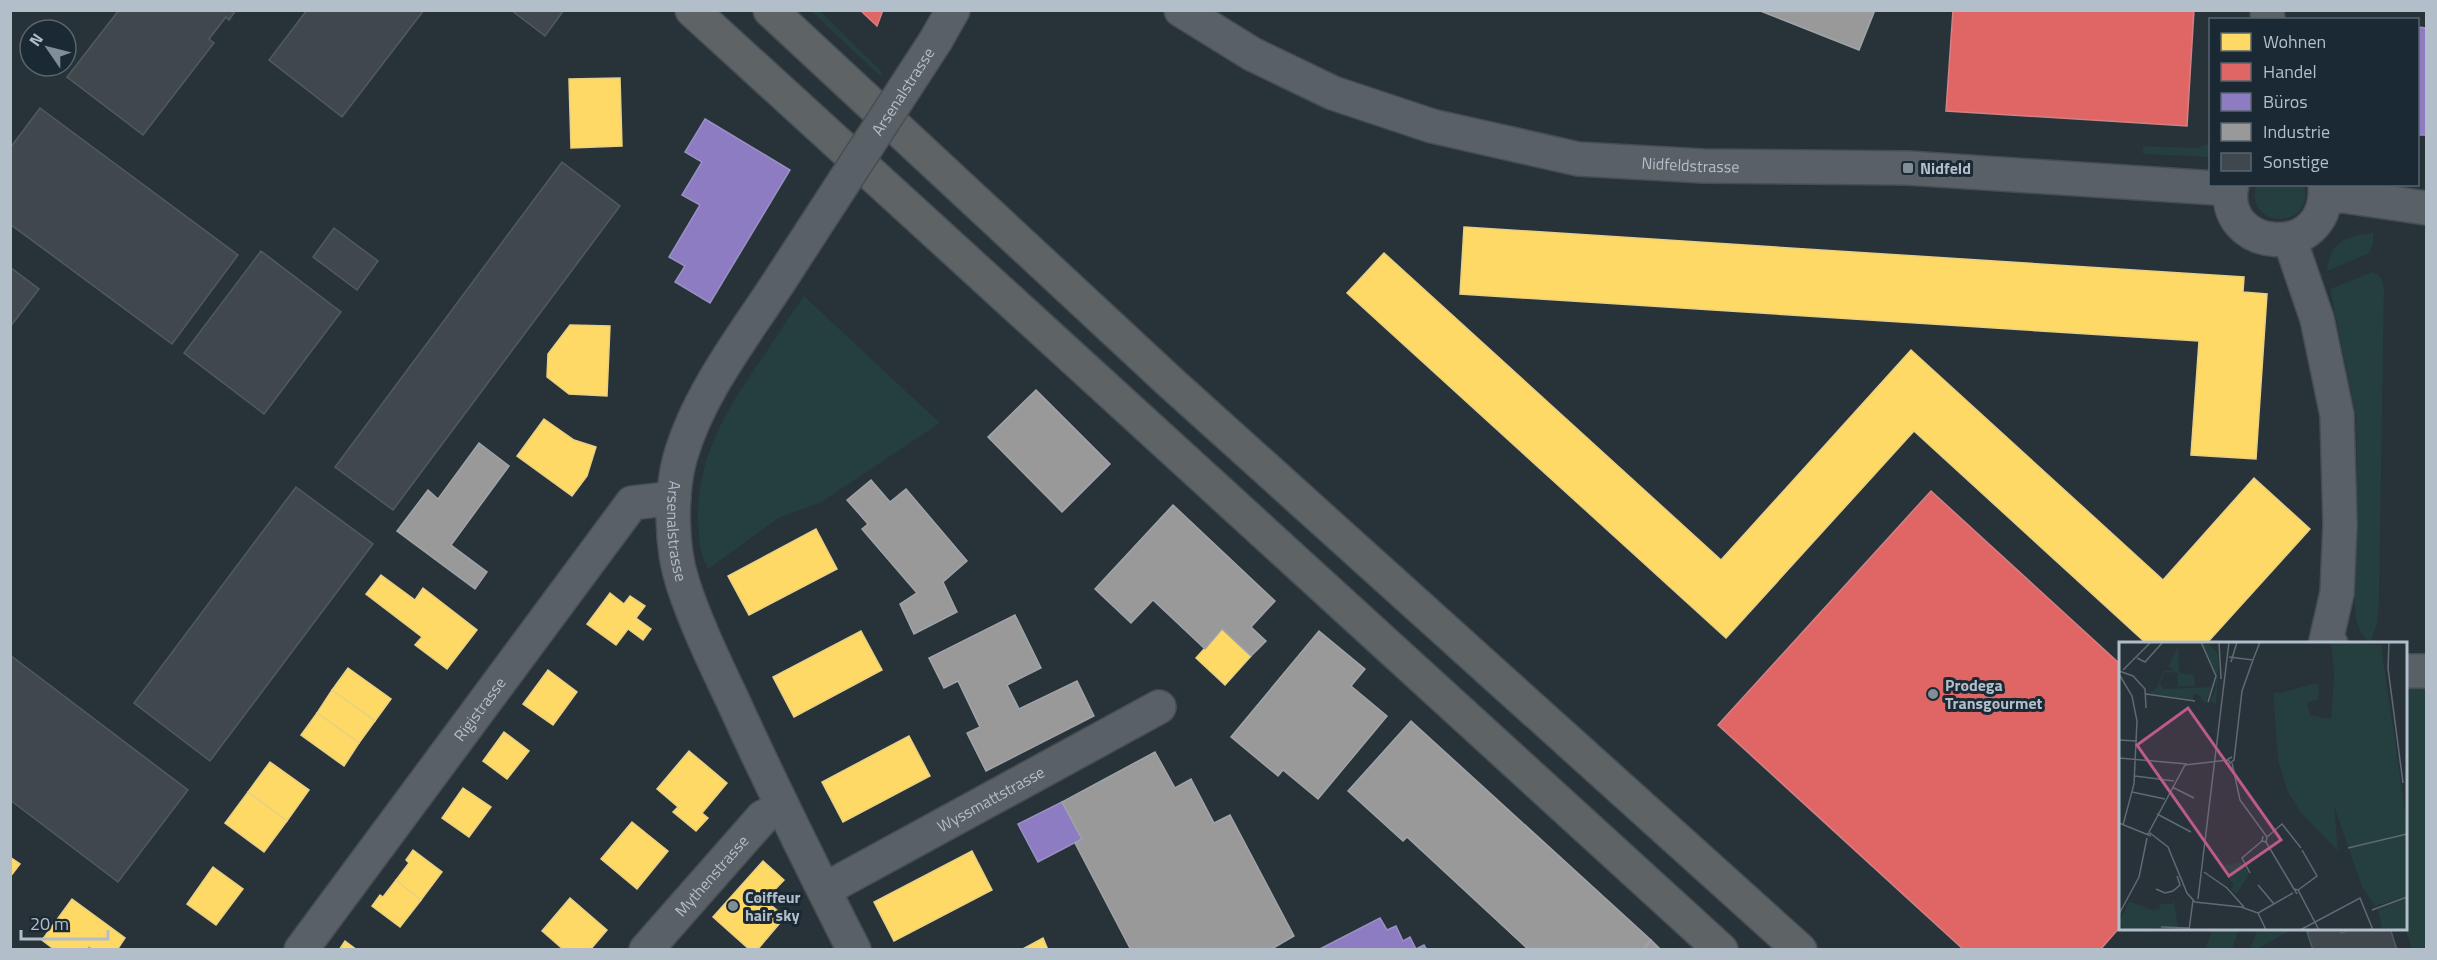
<svg xmlns="http://www.w3.org/2000/svg" width="2437" height="960" font-family="'Titillium Web',sans-serif">
	<rect width="100%" height="100%" fill="#283239"/>
	<g fill="#253e3e">
		<polygon points="811,11 820,11 883,73 880,76"/>
		<polygon points="2210,143 2210,156 2208,157 2143,154 2143,146 2197,148"/>
		<path d="M2256,185H2304C2316,231 2244,230 2256,185Z"/>
		<path d="M2373,233V245L2368,254L2327,271C2330,241 2346,236 2373,233Z"/>
		<path d="M2372,272C2381,275 2383,279 2384,289L2379,601L2377,623L2371,641H2368C2356,630 2355,615 2354,599L2357,481L2356,416L2330,289Z"/>
		<path d="M804,296L940,423L820,503L780,517L708,569C699,552 699,538 698,520C697,458 724,414 758,364C773,342 788,318 804,296Z"/>
		<polygon points="2406,687 2426,688 2426,949 2412,949 2405,929"/>
		<polygon points="2213,929 2239,929 2232,949 2205,949"/>
		<polygon points="2258,929 2258,928 2293,929 2257,949 2250,949"/>
	</g>
	<g fill="#ffd966" stroke="#e8d184" stroke-width="1.5">
		<polygon points="620,78 622,146 571,148 569,79"/>
		<polygon points="1464,227 2244,277 2243,292 2267,294 2256,459 2191,455 2199,341 1460,294"/>
		<polygon points="1384,253 1721,560 1911,350 2163,580 2254,478 2310,529 2206,644 2147,644 1914,431 1726,638 1347,293"/>
		<polygon points="570,325 610,326 607,396 569,394 547,377 548,354"/>
		<polygon points="544,419 574,440 596,447 587,476 572,496 517,456"/>
		<polygon points="816,529 837,569 749,615 728,576"/>
		<polygon points="381,575 415,600 423,588 477,630 447,669 415,645 422,637 366,594"/>
		<polygon points="610,593 624,604 630,596 645,606 636,618 651,629 643,640 628,629 616,645 587,624"/>
		<polygon points="1222,629 1251,656 1225,685 1196,658"/>
		<polygon points="861,631 882,670 794,717 773,677"/>
		<polygon points="348,668 391,699 375,721 332,690"/>
		<polygon points="548,670 577,692 553,725 523,704"/>
		<polygon points="332,690 375,721 359,743 317,713"/>
		<polygon points="317,713 359,743 344,766 301,735"/>
		<polygon points="504,732 529,751 507,779 483,761"/>
		<polygon points="909,736 930,776 843,822 822,782"/>
		<polygon points="689,751 727,783 702,813 708,818 696,831 673,812 678,807 657,789"/>
		<polygon points="270,762 309,790 287,821 248,792"/>
		<polygon points="463,788 491,807 469,837 442,818"/>
		<polygon points="248,792 287,821 264,852 225,823"/>
		<polygon points="632,822 668,851 637,889 601,859"/>
		<polygon points="413,850 442,872 421,900 396,880 409,863 406,860"/>
		<polygon points="972,851 992,890 894,941 874,902"/>
		<polygon points="10,857 20,864 10,877"/>
		<polygon points="763,861 784,880 765,900 785,917 757,950 750,950 713,917"/>
		<polygon points="213,867 243,889 216,925 187,904"/>
		<polygon points="396,880 421,900 400,927 372,906 380,895 383,897"/>
		<polygon points="570,898 607,930 590,950 564,950 542,931"/>
		<polygon points="72,899 125,938 117,950 93,950 89,946 86,950 55,950 42,940"/>
		<polygon points="1043,938 1048,950 1021,950"/>
		<polygon points="345,941 357,950 339,950"/>
	</g>
	<g fill="#e06666" stroke="#d28184" stroke-width="1.5">
		<polygon points="860,10 883,10 877,26"/>
		<polygon points="1953,10 2194,10 2187,126 1946,111"/>
		<polygon points="1931,491 2120,664 2120,927 2100,950 1964,950 1718,725"/>
	</g>
	<g fill="#8e7cc3" stroke="#9990c5" stroke-width="1.5">
		<polygon points="2418,27 2426,28 2426,135 2418,135"/>
		<polygon points="705,119 790,170 710,303 675,282 685,266 669,257 700,205 682,195 702,162 685,152"/>
		<polygon points="1062,802 1082,839 1038,862 1018,824"/>
		<polygon points="1380,918 1387,930 1396,926 1403,941 1410,937 1416,949 1424,945 1427,950 1318,950"/>
	</g>
	<g fill="#999" stroke="#a0a4a8" stroke-width="1.5">
		<polygon points="1758,10 1875,10 1859,50"/>
		<polygon points="1036,390 1110,464 1062,512 988,437"/>
		<polygon points="479,443 509,466 451,545 487,572 475,589 397,531 428,490 438,499"/>
		<polygon points="871,480 890,502 906,489 967,561 943,582 957,612 914,634 900,604 917,593 862,529 868,524 847,500"/>
		<polygon points="1173,505 1275,601 1251,627 1266,641 1251,656 1222,629 1205,649 1153,600 1131,623 1095,589"/>
		<polygon points="1015,615 1041,668 1007,685 1019,709 1077,681 1094,716 986,771 967,733 980,727 958,681 944,688 929,658"/>
		<polygon points="1319,631 1365,669 1351,686 1387,716 1318,799 1283,770 1278,776 1231,737"/>
		<polygon points="1411,721 1651,940 1643,950 1529,950 1407,837 1403,841 1348,791"/>
		<polygon points="1155,752 1175,788 1191,779 1214,823 1230,815 1294,936 1270,950 1131,950 1075,843 1082,839 1062,802"/>
		<polygon points="1651,940 1661,950 1643,950"/>
	</g>
	<g fill="#40484e" stroke="#505a60" stroke-width="1.5">
		<polygon points="119,10 236,10 229,20 226,17 209,39 214,43 143,135 67,77"/>
		<polygon points="307,10 424,10 342,117 269,60"/>
		<polygon points="511,10 564,10 545,36"/>
		<polygon points="40,108 238,255 172,344 10,224 10,148"/>
		<polygon points="562,162 620,206 393,510 335,467"/>
		<polygon points="334,228 378,261 357,290 313,257"/>
		<polygon points="261,251 341,312 264,414 184,353"/>
		<polygon points="10,267 39,289 10,327"/>
		<polygon points="296,487 373,544 210,761 134,703"/>
		<polygon points="10,655 188,790 118,882 10,800"/>
		<polygon points="2317,928 2340,928 2341,933 2355,928 2390,928 2397,950 2313,950 2307,932"/>
	</g>
	<g fill="none" stroke-linecap="round" stroke-linejoin="round">
		<defs>
			<g id="minor">
				<path id="s1" d="M1181,10L1252,54L1333,93L1432,126L1578,159L1703,166L1908,168L2231,189"/>
				<polyline points="2267,10 2268,20"/>
				<polyline points="936,40 953,10"/>
				<path d="M2232,184C2216,252 2332,264 2325,184"/>
				<polyline points="2326,196 2344,196 2426,208"/>
				<polyline points="2290,240 2317,319 2337,415 2340,524 2337,593 2326,641 2331,644"/>
				<path id="s2" d="M784,274C747,332 699,391 680,458C670,495 671,548 683,584C696,624 715,663 733,701C771,785 812,867 854,950"/>
				<polyline points="2406,671 2426,671"/>
				<path id="s3" d="M824,890L1159,707"/>
				<path id="s4" d="M301,950L632,503L674,498"/>
				<path id="s5" d="M646,950L763,817L781,808"/>
			</g>
			<g id="highway">
				<polyline points="692,10 1721,950"/>
				<polyline points="770,10 1169,381 1800,950"/>
			</g>
		</defs>
		<use href="#minor" stroke="#474e53" stroke-width="36"/>
		<use href="#highway" stroke="#454e54" stroke-width="36"/>
		<use href="#minor" stroke="#596066" stroke-width="33"/>
		<use href="#highway" stroke="#5e6366" stroke-width="33"/>
		<defs>
			<g id="minor-bridge">
				<path id="s6" d="M784,274L936,40"/>
			</g>
		</defs>
		<use href="#minor-bridge" stroke="#474e53" stroke-width="36" stroke-linecap="butt"/>
		<use href="#minor-bridge" stroke="#596066" stroke-width="33"/>
	</g>
	<g fill="#828e97" stroke="#1b2934" stroke-width="2">
		<rect x="1902" y="162" width="12" height="12" rx="3"/>
		<circle cx="1933" cy="694" r="6"/>
		<circle cx="733" cy="906" r="6"/>
	</g>
	<g text-anchor="middle" dominant-baseline="central" stroke-width="6" stroke-linejoin="round" paint-order="stroke">
		<g font-size="16" fill="#b2bfca" stroke="#1b2934">
			<text stroke="none"><textPath href="#s6" startOffset="218">Arsenalstrasse</textPath></text>
			<text stroke="none"><textPath href="#s1" startOffset="540">Nidfeldstrasse</textPath></text>
			<text stroke="none"><textPath href="#s2" startOffset="286">Arsenalstrasse</textPath></text>
			<text stroke="none"><textPath href="#s4" startOffset="300">Rigistrasse</textPath></text>
			<text stroke="none"><textPath href="#s3" startOffset="190">Wyssmattstrasse</textPath></text>
			<text stroke="none"><textPath href="#s5" startOffset="99">Mythenstrasse</textPath></text>
		</g>
		<g font-size="16" font-weight="bold" fill="#b2bfca" stroke="#1b2934" text-anchor="start">
			<text x="1920" y="168">Nidfeld</text>
			<text x="1945" y="685">Prodega<tspan x="1945" dy="18">Transgourmet</tspan></text>
			<text x="745" y="897">Coiffeur<tspan x="745" dy="18">hair sky</tspan></text>
		</g>
	</g>
	<g transform="translate(2119 642)">
		<rect width="288" height="288" fill="#283239"/>
		<path d="M83,0L88,4V0L100,13L97,63L91,59L97,46V33ZM212,0L262,3L288,183V254L256,264L243,245L215,164L219,209L181,170L168,148L159,118L154,50L162,51L196,41L200,43L199,58L188,60L191,73L212,77L215,31ZM59,4L60,31L75,33L76,44H59V31L46,30L41,41L44,47L93,45L86,62L79,52H75L74,58L28,51L37,47L45,29L55,28L49,25ZM122,220L130,232L117,253L112,247L115,243L108,235L111,229L103,224ZM288,256V288H263L259,267ZM55,258L59,285L5,288L0,280L10,259L33,268L40,267L41,262H53Z" fill="#253e3e"/>
		<path fill="none" stroke="#5f6a73" stroke-width="1.5" d="M82,0L97,34L89,60M100,0L102,37M270,0L269,26L284,141M110,15L134,18L141,0M18,16L26,20L44,0M112,20L118,0M4,28L32,0M0,29L14,34L26,47L27,66M0,32L13,54L18,79L15,142L4,183M27,52L76,59M0,98L18,99M113,115L109,117L111,121L115,118L123,49L134,18M0,116L68,122M113,121L121,158L148,195L147,200L143,199L144,194M16,134L55,139M53,145L75,156M13,150L46,157M38,172L72,190M0,181L27,192M30,190L66,123L109,118M32,194L27,192L31,191L49,205L68,251L76,260L122,265L139,271M148,195L163,182L182,206M147,200L175,247M229,206L288,192M85,230L108,246L125,265M131,231L123,216L143,199M139,243L155,262M37,247L46,251L54,249L61,243L58,234M179,248L198,234L183,208M178,252L175,247L179,248L200,288M79,257L110,0M253,268L288,255M139,271L174,251M139,271L147,288M0,272L20,235L28,196M42,285L70,286M70,288L74,258M181,288L241,256L254,288"/>
		<path fill="#bc5b87" fill-opacity="0.15" stroke="#bc5b87" stroke-width="3" d="M69,66L162,198L110,234L18,103Z"/>
		<rect width="288" height="288" fill="none" stroke="#b2bfca" stroke-width="3"/>
	</g>
	<rect width="2437" height="960" fill="none" stroke="#b2bfca" stroke-width="24"/>
	<rect x="2209" y="18" width="210" height="168" fill="#1b2934" stroke="#576570" stroke-width="1.5"/>
	<rect x="2221" y="33" width="30" height="18" fill="#ffd966" stroke="#576570" stroke-width="1.5"/>
	<text x="2263" y="48" font-size="18" fill="#b2bfca">Wohnen</text>
	<rect x="2221" y="63" width="30" height="18" fill="#e06666" stroke="#576570" stroke-width="1.5"/>
	<text x="2263" y="78" font-size="18" fill="#b2bfca">Handel</text>
	<rect x="2221" y="93" width="30" height="18" fill="#8e7cc3" stroke="#576570" stroke-width="1.5"/>
	<text x="2263" y="108" font-size="18" fill="#b2bfca">Büros</text>
	<rect x="2221" y="123" width="30" height="18" fill="#999999" stroke="#576570" stroke-width="1.5"/>
	<text x="2263" y="138" font-size="18" fill="#b2bfca">Industrie</text>
	<rect x="2221" y="153" width="30" height="18" fill="#40484e" stroke="#576570" stroke-width="1.5"/>
	<text x="2263" y="168" font-size="18" fill="#b2bfca">Sonstige</text>
	<g transform="translate(48 48) rotate(305)"><circle r="28" fill="#1b2934" stroke="#576570" stroke-width="1.5"/>
	<path d="M0-4.5L10 22L0 15L-10 22Z" fill="#828e97"/>
	<text y="-9" font-size="16" font-weight="bold" text-anchor="middle" fill="#b2bfca">N</text>
	</g>
	<path d="M21 930v9h87v-9" fill="none" stroke="#b2bfca" stroke-width="3"/>
	<text x="30" y="930" font-size="18" fill="#b2bfca" stroke="#1b2934" stroke-width="4.5" paint-order="stroke">20 m</text>
</svg>
